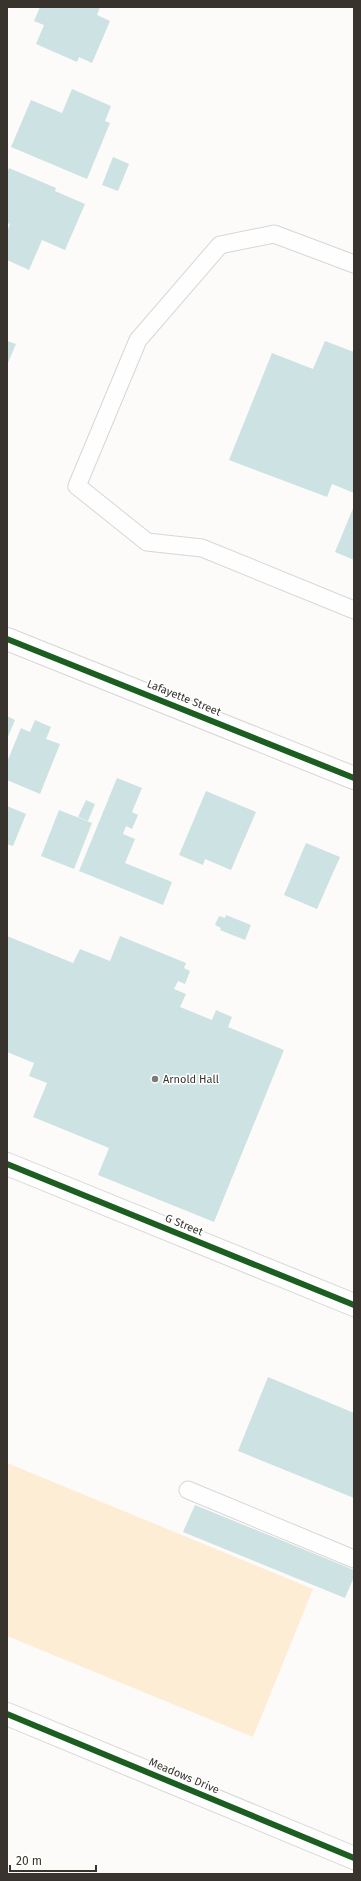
<svg xmlns="http://www.w3.org/2000/svg" width="361" height="1881" font-family="'Fira Sans',sans-serif">
	<rect width="100%" height="100%" fill="#fcfbf9"/>
	<polygon fill="#fdedd5" points="7,1463 313,1589 253,1737 7,1636"/>
	<g fill="#cde2e3">
		<polygon points="40,7 100,7 97,15 110,21 92,63 79,57 77,62 36,44 44,25 34,21"/>
		<polygon points="72,89 111,106 105,121 110,123 87,179 11,147 31,100 62,113"/>
		<polygon points="113,157 129,164 118,191 102,185"/>
		<polygon points="9,168 56,188 55,191 85,204 65,250 42,240 29,270 7,260 7,232 10,224 7,223 7,173"/>
		<polygon points="7,341 16,344 7,365"/>
		<polygon points="325,341 354,352 354,493 332,484 327,497 229,460 272,353 313,369"/>
		<polygon points="354,506 354,560 335,552"/>
		<polygon points="7,716 15,720 7,739"/>
		<polygon points="35,720 51,727 46,739 60,744 40,794 7,780 7,762 21,728 30,732"/>
		<polygon points="117,778 142,788 132,812 138,815 132,829 126,826 123,834 135,839 125,863 172,882 163,905 79,871"/>
		<polygon points="206,791 256,812 231,870 205,859 203,865 179,855"/>
		<polygon points="86,800 95,804 88,821 78,817"/>
		<polygon points="7,806 26,814 13,846 7,844"/>
		<polygon points="59,810 92,823 74,869 41,856"/>
		<polygon points="306,843 340,857 317,909 284,895"/>
		<polygon points="226,915 251,925 245,940 220,930 221,928 215,925 219,916 225,918"/>
		<polygon points="7,936 73,963 80,949 110,961 120,936 186,963 184,968 190,971 185,984 178,981 174,989 186,994 180,1007 212,1020 216,1010 232,1017 228,1027 284,1050 214,1222 98,1175 109,1148 33,1117 47,1083 29,1076 34,1063 7,1052"/>
		<polygon points="268,1377 354,1413 354,1498 238,1451"/>
		<polygon points="195,1505 354,1570 354,1577 345,1598 183,1532"/>
	</g>
	<g fill="none" stroke-linecap="round" stroke-linejoin="round">
		<defs>
			<g id="service">
				<polyline points="354,264 274,234 220,245 138,340 77,486 147,542 202,548 354,610"/>
				<polyline points="188,1490 354,1559"/>
			</g>
			<g id="minor">
				<polyline points="7,639 354,778"/>
				<polyline points="7,1164 354,1305"/>
			</g>
			<polyline id="tertiary" points="7,1714 354,1858"/>
		</defs>
		<use href="#service" stroke="#d9d6d3" stroke-width="19"/>
		<use href="#minor" stroke="#d9d6d3" stroke-width="24"/>
		<use href="#tertiary" stroke="#d9d6d3" stroke-width="24"/>
		<use href="#service" stroke="#fffefe" stroke-width="17"/>
		<use href="#minor" stroke="#fffefe" stroke-width="22"/>
		<use href="#tertiary" stroke="#fffefe" stroke-width="22"/>
		<defs>
			<g id="cycleway">
				<polyline points="7,639 354,778"/>
				<polyline points="7,1164 354,1305"/>
				<polyline points="7,1714 354,1858"/>
			</g>
		</defs>
		<use href="#cycleway" stroke="#fff" stroke-width="8"/>
		<use href="#cycleway" stroke="#1b5e20" stroke-width="6"/>
	</g>
	<circle fill="#7d7a74" stroke="#fff" stroke-width="1.5" cx="155" cy="1079" r="4"/>
	<g text-anchor="middle" dominant-baseline="central" stroke-width="3" stroke-linejoin="round" paint-order="stroke">
		<g font-size="11" fill="#38342d" stroke="#fff">
			<text transform="translate(184 698) rotate(22)">Lafayette Street</text>
			<text transform="translate(184 1225) rotate(22)">G Street</text>
			<text transform="translate(184 1776) rotate(23)">Meadows Drive</text>
		</g>
		<g font-size="11" fill="#38342d" stroke="#fff" text-anchor="start">
			<text x="163" y="1079">Arnold Hall</text>
		</g>
	</g>
	<rect width="361" height="1881" fill="none" stroke="#38342d" stroke-width="16"/>
	<path d="M10 1865v6h86v-6" fill="none" stroke="#38342d" stroke-width="2"/>
	<text x="16" y="1865" font-size="12" fill="#38342d" stroke="#ffffff" stroke-width="3" paint-order="stroke">20 m</text>
</svg>
